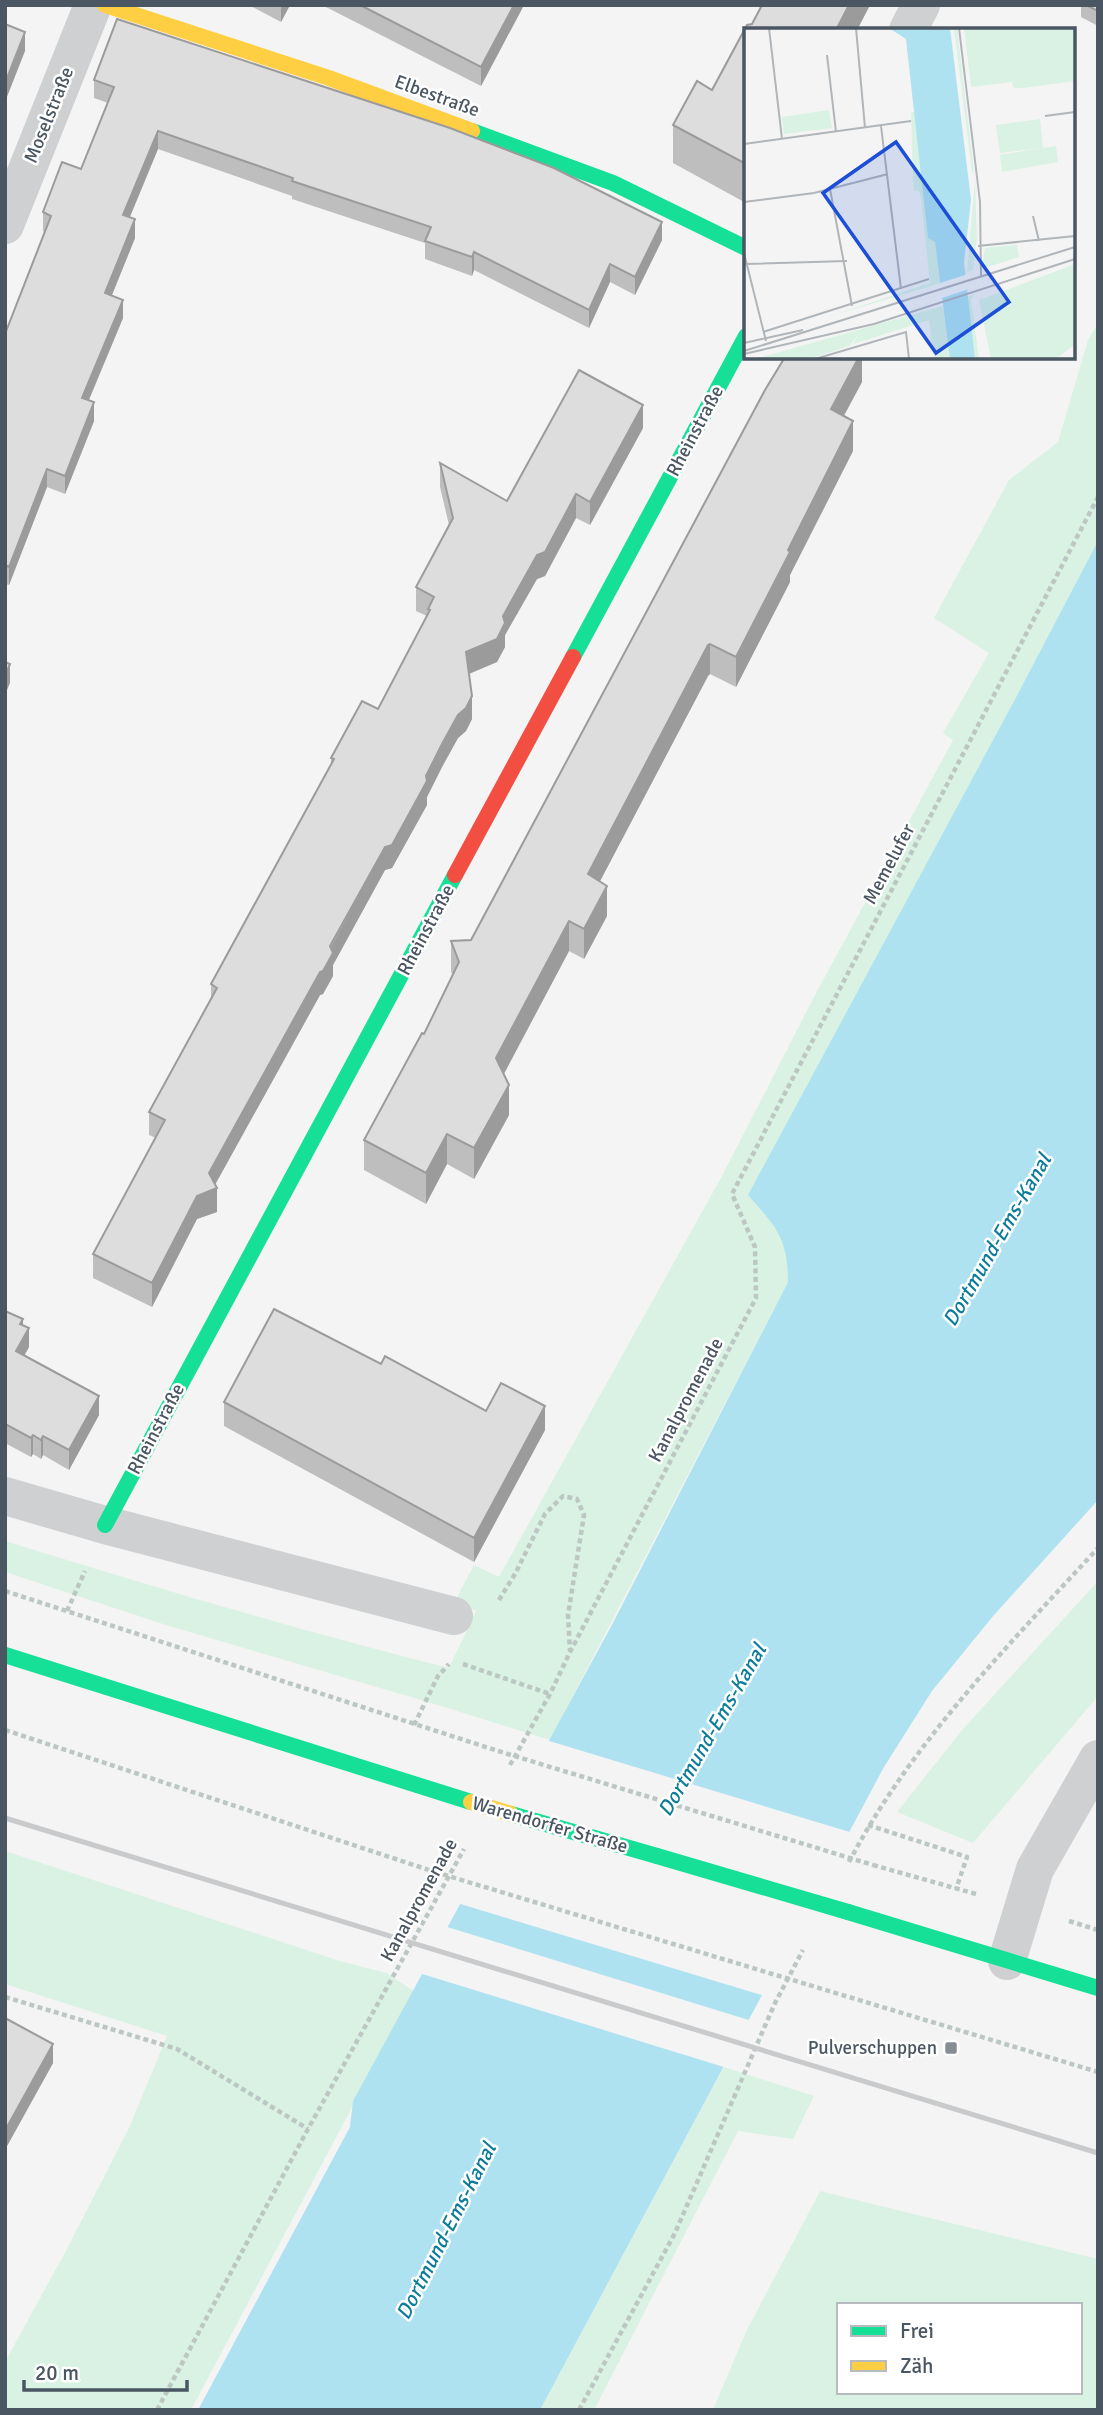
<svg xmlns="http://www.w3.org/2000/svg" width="1103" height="2415" font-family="Signika,sans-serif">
	<rect width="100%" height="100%" fill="#f4f4f4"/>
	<g fill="#d9f2e3" fill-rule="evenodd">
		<path d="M1098,323V541L1012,705L777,1228L788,1257V1282L550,1740L438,1705L166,1625L5,1572V1541C152,1587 300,1630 449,1668L476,1611L455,1601L474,1565L499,1577L722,1176L814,997L953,740L943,733L989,653L934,618L1009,480L1058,442L1088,340Z"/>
		<polygon points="1098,1581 1098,1696 973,1843 897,1812 963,1729"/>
		<polygon points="5,1851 343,1962 386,1973 414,1991 191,2410 5,2410 5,2362 68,2247 129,2128 167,2036 5,1984"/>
		<polygon points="724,2067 814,2096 793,2139 738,2131 594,2410 540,2410"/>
		<path d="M820,2191L1098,2259V2410H713L746,2332ZM839,2305H1080V2392H839Z"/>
	</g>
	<path fill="#aee2f0" d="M1098,541V1500L994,1615L932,1691L884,1767L540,2410H198L350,2127L353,2101L614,1621L788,1282C788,1238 776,1227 748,1195L1012,705Z"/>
	<g fill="#f4f4f4">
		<polygon points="546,1740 853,1833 765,1996 457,1903"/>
		<polygon points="444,1926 752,2021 727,2068 419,1973"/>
	</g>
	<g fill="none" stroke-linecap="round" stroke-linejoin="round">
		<g stroke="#bcc7c4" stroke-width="4.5" stroke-dasharray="5 3.5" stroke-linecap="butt">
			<polyline points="5,1591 498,1751"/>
			<polyline points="499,1600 515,1574 545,1514 563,1496 577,1499 584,1515 568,1615 570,1651"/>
			<polyline points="67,1611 85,1571"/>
			<polyline points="463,1664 550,1694"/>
			<polyline points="414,1725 438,1676 449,1664"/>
			<polyline points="5,1730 435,1872"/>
			<polyline points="510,1765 550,1694 570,1652 756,1298 755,1247 732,1194 1098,497"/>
			<polyline points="868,1825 967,1857 956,1889"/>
			<path d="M849,1862C912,1742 1007,1647 1098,1548"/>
			<polyline points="873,1865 976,1894"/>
			<polyline points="1069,1921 1098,1930"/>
			<polyline points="809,1985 1098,2072"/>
			<polyline points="5,1997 177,2049 308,2129"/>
			<polyline points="157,2410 308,2129 464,1849"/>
			<polyline points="579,2410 675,2233 775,2003 803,1950"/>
		</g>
		<g stroke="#ced0d2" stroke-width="38">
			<polyline points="908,30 921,5"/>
			<polyline points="5,225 93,5"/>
			<polyline points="5,1496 105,1525 454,1616"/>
			<polyline points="1007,1961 1035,1869 1098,1759"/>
		</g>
		<g stroke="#16e098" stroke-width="16">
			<polyline points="472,131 613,183 746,248"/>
			<polyline points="573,657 746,336"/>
			<polyline points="105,1525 455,875"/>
			<polyline points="5,1655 471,1802"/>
			<polyline points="511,1814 657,1856"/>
			<polyline points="848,1912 1098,1988"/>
		</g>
		<polyline stroke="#ffcf43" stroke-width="16" points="105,5 329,78 472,131"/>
		<polyline stroke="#f24e42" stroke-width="16" points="455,875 573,657"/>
		<polyline stroke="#c9cacc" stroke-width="5" points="5,1818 1098,2153"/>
		<g stroke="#bcc7c4" stroke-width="4.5" stroke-dasharray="5 3.5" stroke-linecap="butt">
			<polyline points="498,1751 873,1865"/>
			<polyline points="435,1872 809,1985"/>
		</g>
		<polyline stroke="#16e098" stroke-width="16" points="657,1856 848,1912"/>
		<polyline stroke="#ffcf43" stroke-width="16" points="471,1802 511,1814"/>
	</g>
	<g fill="#bebebf">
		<polygon points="249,5 290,5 281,22"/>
		<polygon points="322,5 524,5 481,86"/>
		<polygon points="762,5 870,5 857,30 746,30 746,203 673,163 673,125 697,81 712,90 747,25 752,24"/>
		<polygon points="1081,5 1098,5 1098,26 1081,17"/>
		<polygon points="94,80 662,240 635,295 610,282 589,328 474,270 472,276 425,259 425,243 292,199 292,196 158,149 130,217 135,238 112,295 123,318 89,400 94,421 65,494 47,487 9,585 5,584 5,334 44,232 43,231 43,212 81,169 108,103 94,98"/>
		<polygon points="862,357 862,382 843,416 853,451 790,575 790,582 736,687 710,674 708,676 600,881 607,916 584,959 569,951 503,1074 509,1115 474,1179 447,1164 426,1204 364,1170 364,1140 424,1034 453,975 451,972 451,941 471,940"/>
		<polygon points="643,428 590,525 576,518 545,576 537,579 505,635 505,647 497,662 469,674 472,719 466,731 458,738 442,767 427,797 427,805 392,868 385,870 333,965 333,976 323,994 320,995 215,1185 217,1212 197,1219 152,1307 93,1278 93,1254 156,1138 149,1135 149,1112 211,1000 211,984 331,765 331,758 378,709 427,616 416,611 416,587 449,525 440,487 440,463 507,501"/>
		<polygon points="5,1311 23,1325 29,1347 24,1356 99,1415 69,1470 43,1455 41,1459 33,1454 31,1457 5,1443"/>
		<polygon points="381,1364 486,1411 545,1430 474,1562 224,1426 224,1402"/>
		<polygon points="5,2018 53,2063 7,2146 5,2145"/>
	</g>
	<g fill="#9b9b9b">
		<polygon points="281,5 290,5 281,22"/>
		<polygon points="514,5 524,5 481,86 481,67"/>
		<polygon points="849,5 870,5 857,30 836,30"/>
		<polygon points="25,32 25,51 5,102 5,83"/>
		<polygon points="158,131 158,149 123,233 123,215"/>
		<polygon points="135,219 135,238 105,312 105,293"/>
		<polygon points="662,222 662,240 635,295 635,277"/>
		<polygon points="474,252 474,270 472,276 472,257"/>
		<polygon points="610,264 610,282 589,328 589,310"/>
		<polygon points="123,300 123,318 82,416 82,398"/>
		<polygon points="859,357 862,357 862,382 831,440 831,409"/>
		<polygon points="94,402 94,421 65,494 65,476"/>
		<polygon points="643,405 643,428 590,525 590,502"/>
		<polygon points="853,421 853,451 790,575 790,582 736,687 736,657 788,550"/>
		<polygon points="47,469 47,487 9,585 9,567"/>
		<polygon points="576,494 576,518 545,576 537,579 505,635 505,647 497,662 466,675 466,652 503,616 537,555"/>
		<polygon points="710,644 710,674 708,676 588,904 588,874 708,645"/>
		<polygon points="10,664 10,683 5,695 5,676"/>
		<polygon points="472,696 472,719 466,731 458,738 442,767 427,797 427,805 392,868 385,870 333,965 333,976 323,994 320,995 212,1190 217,1188 217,1212 197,1219 152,1307 152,1283 209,1173 385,847 426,776 458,715"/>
		<polygon points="607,886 607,916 584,959 584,929"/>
		<polygon points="569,921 569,951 496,1089 496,1058"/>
		<polygon points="509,1085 509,1115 474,1179 474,1148"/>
		<polygon points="447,1134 447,1164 426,1204 426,1173"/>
		<polygon points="23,1319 23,1338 29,1328 29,1347 16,1370 16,1351 20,1324"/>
		<polygon points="99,1396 99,1415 69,1470 69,1450"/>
		<polygon points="545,1406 545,1430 474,1562 474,1538"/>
		<polygon points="33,1435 33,1454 31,1457 31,1438"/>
		<polygon points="43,1436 43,1455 41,1459 41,1440"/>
		<polygon points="53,2044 53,2063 7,2146 7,2127"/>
	</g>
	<g fill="#ddddde" stroke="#9b9b9b" stroke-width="2">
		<polygon points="360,5 514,5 481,67"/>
		<polygon points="762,5 849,5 836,30 746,30 746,164 673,125 697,81 712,90 747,25 752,24"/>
		<polygon points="1086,5 1098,5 1098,11"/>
		<polygon points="117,19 450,128 554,168 662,222 635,277 610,264 589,310 474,252 472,257 425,241 431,227 292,181 293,178 158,131 123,215 135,219 105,293 123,300 82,398 94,402 65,476 47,469 9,567 5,565 5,334 51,216 43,212 62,162 81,169 114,87 94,80"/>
		<polygon points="5,24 25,32 5,83"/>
		<polygon points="785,357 859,357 831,409 853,421 788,550 790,552 736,657 710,644 708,645 588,874 607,886 584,929 569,921 496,1058 509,1085 474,1148 447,1134 426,1173 364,1140 422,1033 424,1034 459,962 451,941 471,940 765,390"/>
		<polygon points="579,370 643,405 590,502 576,494 545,552 537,555 503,616 505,623 497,639 466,652 472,696 466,708 458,715 442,744 426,776 427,781 392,845 385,847 330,946 333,953 323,971 320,972 209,1173 217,1188 197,1196 152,1283 93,1254 165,1120 149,1112 217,988 211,984 334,759 331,758 362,701 378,709 430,610 428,609 434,597 416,587 453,518 440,463 507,501"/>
		<polygon points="5,662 10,664 5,676"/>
		<polygon points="274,1309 381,1364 385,1356 486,1411 501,1383 545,1406 474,1538 224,1402"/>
		<polygon points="5,1311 23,1319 20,1324 29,1328 16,1351 99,1396 69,1450 43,1436 41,1440 33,1435 31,1438 5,1424"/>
		<polygon points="5,2018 53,2044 7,2127 5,2126"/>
	</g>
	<rect fill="#868d94" stroke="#fff" stroke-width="2.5" x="944" y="2041" width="14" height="14" rx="3.5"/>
	<g text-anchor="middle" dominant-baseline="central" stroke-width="5" stroke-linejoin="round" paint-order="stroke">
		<g font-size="19" fill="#4a5661" stroke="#fff">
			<text transform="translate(437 96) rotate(20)">Elbestraße</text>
			<text transform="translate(49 115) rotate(-68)">Moselstraße</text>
			<text transform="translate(695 431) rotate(-62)">Rheinstraße</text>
			<text transform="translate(889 864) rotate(-62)">Memelufer</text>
			<text transform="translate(426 930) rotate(-62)">Rheinstraße</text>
			<text transform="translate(686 1400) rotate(-62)">Kanalpromenade</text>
			<text transform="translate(156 1429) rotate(-62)">Rheinstraße</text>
			<text transform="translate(550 1825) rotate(16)">Warendorfer Straße</text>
			<text transform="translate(419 1900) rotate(-61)">Kanalpromenade</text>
		</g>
		<g font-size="19" fill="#4a5661" stroke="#fff" text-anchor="end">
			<text x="937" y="2048">Pulverschuppen</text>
		</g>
		<g font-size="21" font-style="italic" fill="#0c7c9b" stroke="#fff">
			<text transform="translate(997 1240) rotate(-60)">Dortmund-Ems-Kanal</text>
			<text transform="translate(712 1730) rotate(-60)">Dortmund-Ems-Kanal</text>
			<text transform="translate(446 2231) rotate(-63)">Dortmund-Ems-Kanal</text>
		</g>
	</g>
	<g transform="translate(744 28)">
		<rect width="331" height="331" fill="#f4f4f4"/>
		<path d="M210,0H213L230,145L228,144ZM220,0H331V53L279,60H270L268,54L227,59ZM85,82L88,100L40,106L38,89ZM167,84H172L184,209L191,213L197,255L84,289L186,255L177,170L175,163H170L169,150ZM296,91L299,120L312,118L314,134L258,144L256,127L297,120L256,125L252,97ZM231,151L233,210L229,242L223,244ZM273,217L275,229L241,240L238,237L241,220ZM331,236V316L312,331H247L235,272ZM231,266L227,272L235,331H231L223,269ZM199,278L206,331H190L185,292L109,316L115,306L105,318L65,331H11Z" fill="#d9f2e3"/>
		<path d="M145,0H206L227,172L220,234L231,331H206L191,214L184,210L162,11Z" fill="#aee2f0"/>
		<path d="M224,246L225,261L195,271L193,256Z" fill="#f4f4f4"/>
		<path fill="none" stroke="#b0b5b9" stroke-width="2" d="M25,0L38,111M112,0L121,100M215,0L236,174L237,248M83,27L92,104M301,88L331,84M137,98L157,261M0,116L167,93M86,161L108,278M0,174L70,165L144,146M289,188L295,213M234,218L331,208M0,225L22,313M0,236L103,233M19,304L185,251M0,315L59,302M0,323L331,219M0,326L130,296L331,231M71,331L162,304L165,331"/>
		<path fill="#1d4ed8" fill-opacity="0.15" stroke="#1d4ed8" stroke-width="3.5" d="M152,114L265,274L192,325L79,165Z"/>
		<rect width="331" height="331" fill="none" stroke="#4a5661" stroke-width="3.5"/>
	</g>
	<rect width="1103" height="2415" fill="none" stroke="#4a5661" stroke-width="14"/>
	<rect x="837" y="2303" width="245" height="91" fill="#ffffff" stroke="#b7bbc0" stroke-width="2"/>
	<rect x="851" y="2326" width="35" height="10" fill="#16e098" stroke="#b7bbc0" stroke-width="2"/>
	<text x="900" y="2338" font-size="21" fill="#4a5661">Frei</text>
	<rect x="851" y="2361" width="35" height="10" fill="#ffcf43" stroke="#b7bbc0" stroke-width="2"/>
	<text x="900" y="2373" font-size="21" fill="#4a5661">Zäh</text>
	<path d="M24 2380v10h163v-10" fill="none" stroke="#4a5661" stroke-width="3.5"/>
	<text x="35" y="2380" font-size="21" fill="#4a5661" stroke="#ffffff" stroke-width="5" paint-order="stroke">20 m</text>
</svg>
